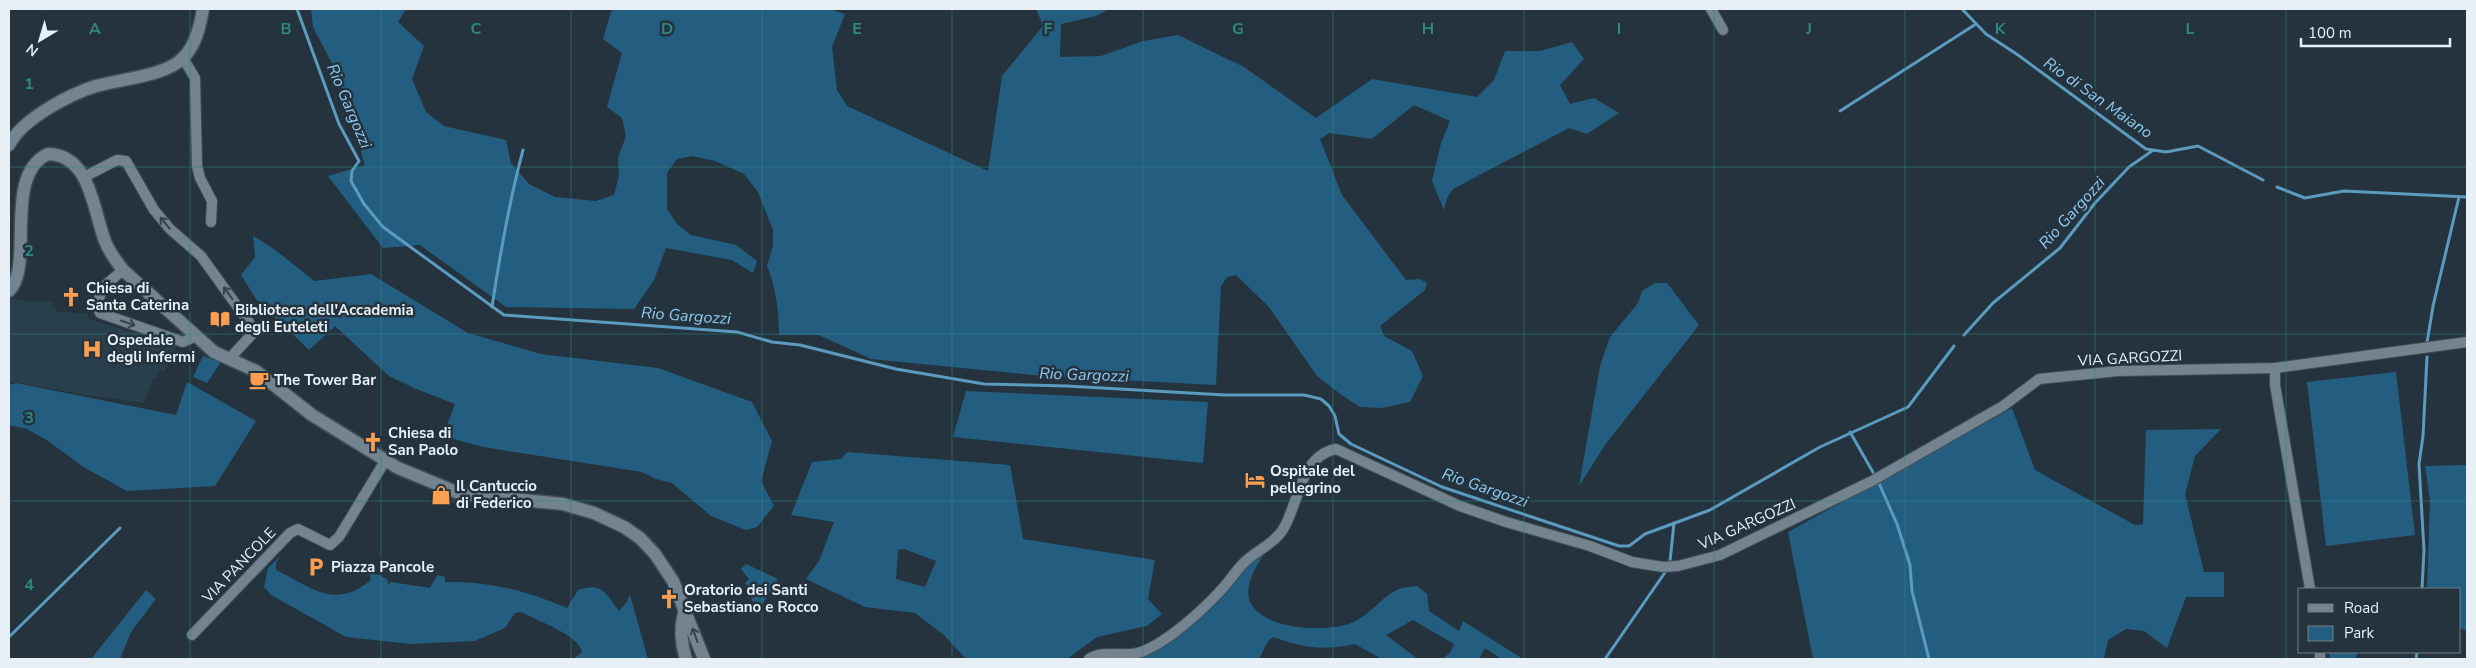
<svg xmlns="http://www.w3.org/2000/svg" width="2476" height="668" font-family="'Nunito Sans',sans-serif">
	<rect width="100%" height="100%" fill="#24333d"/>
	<polygon fill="#2a3f4d" points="9,298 23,301 53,301 53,306 56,307 56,312 88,313 88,319 177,345 165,371 160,370 157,378 154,377 144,403 86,395 9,381"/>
	<g fill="#235e80" fill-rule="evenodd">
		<path d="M311,9H406L398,22L424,46L412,79L426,112L444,126L506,140L511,163L529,184L555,197L596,201L614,195L619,175L618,158L626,136L622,118L607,107L622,53L603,39L612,9H829L845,14L832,47L837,90L847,106L988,171L1002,76L1043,26L1036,9H1109L1096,16L1061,24L1060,57L1101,56L1143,41L1178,35L1244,67L1316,118L1372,79L1477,97L1494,80L1505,51H1540L1572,42L1584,59L1560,85L1570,104L1594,98L1619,113L1587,134L1569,128L1453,189L1447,198L1444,210L1432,181L1441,143L1450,121L1414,105L1372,139L1329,133L1320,139L1342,195L1406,280L1420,279L1427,283L1425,290L1380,326L1384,336L1412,351L1423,376L1410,402L1382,408L1360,407L1343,396L1317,376L1269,307L1236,275L1227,277L1221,286L1216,385L1043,376L871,359L819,335H779C779,311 776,289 767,266L773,246V230L758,192L744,174L715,161L693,156L677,159L667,173V209L677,224L691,235L736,245L757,261L753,273L732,260L666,248L654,280L634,309L506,307L420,245L383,248L328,176L365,165L338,75L313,27Z"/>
		<path d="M253,236C276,248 294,266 315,281L371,274L468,333L541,354L658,368L752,402L772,441L761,481L774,506L757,527L746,530L711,516L672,483L656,479L642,472L483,447L443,436L455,404L414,388L389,376L335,326L309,350L256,299L241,275L255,257Z"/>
		<polygon points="1655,283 1667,283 1699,325 1605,445 1579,486 1600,366 1610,337 1638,303 1642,291"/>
		<polygon points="203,356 221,362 207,383 193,377"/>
		<polygon points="2396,372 2415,535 2326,546 2307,382"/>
		<polygon points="187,382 256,421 215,486 127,491 85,468 48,441 27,429 9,425 9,385 16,383 176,415"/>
		<polygon points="966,391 1208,402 1203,463 953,437"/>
		<polygon points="2012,408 2035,470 2135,525 2143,524 2146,430 2221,429 2195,456 2185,494 2204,572 2224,572 2224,597 2186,597 2167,648 2144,631 2126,629 2108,640 2104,659 1813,659 1788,532"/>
		<path d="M847,452L1010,465L1023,539L1155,560L1148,599L1162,614L1147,626L1097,637L1067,659H966L944,635L915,613L865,607L806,579L819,561L834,522L791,515L812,462L841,459ZM904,549L936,561L925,587L896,579L898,550Z"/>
		<polygon points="2467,465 2467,631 2460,628 2460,589 2427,589 2430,500 2425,466"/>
		<path d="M1265,551C1260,561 1251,574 1249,585C1239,630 1325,634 1351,623C1370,616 1383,594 1402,588C1407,587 1412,587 1417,586L1427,594L1429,611L1459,631L1463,621L1523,659H1502L1485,648L1479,659H1442L1450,653L1454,644L1413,620L1386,635L1418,659H1382L1355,644C1323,651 1305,648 1273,637L1268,641L1259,659H1120L1144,657L1167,644L1246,564Z"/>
		<path d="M280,556L276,563V570C313,588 334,610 371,580L369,573L380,575L388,580V585L391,582L430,588L437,575L445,577V582C490,581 526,591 567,608L578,590C602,582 605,592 619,611L626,603L630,595L648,659H574L582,652C578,634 538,622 522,612L515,613L505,628L475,641L410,644L346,637L271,595L264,587L268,568Z"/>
		<path d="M746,564L778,579L758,611C750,602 752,593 745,583L749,579L741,569Z"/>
		<polygon points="146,590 156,599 131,632 120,659 91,659"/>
		<polygon points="2329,652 2357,652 2356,659 2330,659"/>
	</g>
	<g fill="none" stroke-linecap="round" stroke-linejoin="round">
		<g stroke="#5a9bbf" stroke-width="3">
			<polyline points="297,9 339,124 359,161 352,171 351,181 364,204 383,227 504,315 737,332 772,342 800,345 896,369 984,384 1067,386 1225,395 1304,395 1321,399 1329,406 1335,416 1339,434 1351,444 1442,487 1619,546 1629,546 1645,534 1710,510 1820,447 1908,407 1954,346"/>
			<polyline points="1962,9 1986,34 2018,55 2146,149 2166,152 2198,146 2263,180"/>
			<polyline points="1840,111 1976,24"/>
			<polyline points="2277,187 2305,198 2344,191 2467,197"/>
			<path d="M492,307C500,254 509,202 523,150"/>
			<polyline points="1964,335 1993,303 2060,248 2095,203 2129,167 2152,151"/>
			<polyline points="2427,343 2433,306 2459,197"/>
			<polyline points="1850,432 1874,474"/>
			<polyline points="1878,481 1897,524 1910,565 1912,591 1929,659"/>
			<polyline points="1670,561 1674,523"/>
			<polyline points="2422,589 2424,550 2419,464 2423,436 2427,357"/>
			<polyline points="9,637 120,528"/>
			<polyline points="1605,659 1666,571"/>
			<polyline points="2416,659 2417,652"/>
		</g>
		<defs>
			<g id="minor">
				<polyline points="1711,9 1723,30"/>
				<polyline points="183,58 195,78 197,166 200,178 212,201 211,222"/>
				<polyline points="84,177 117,160 126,161 154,210 170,229 201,256 255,331 230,358"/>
				<polyline points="123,270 103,287 97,304 100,313 183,342 196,336"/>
				<polyline points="2275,368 2275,385 2310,589"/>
				<polyline points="192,635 290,533 298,529 330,545 339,537 385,461"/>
				<polyline points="2320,652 2320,659"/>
				<path d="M1089,659C1104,649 1125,658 1141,652C1168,642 1203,610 1222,589C1231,580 1237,568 1247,560C1259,549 1272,545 1282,531C1299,506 1299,456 1336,449L1460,506L1506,522L1590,546L1632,562L1663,567L1678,566L1720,555L1872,481L2003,406L2039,379L2118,371L2275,368L2467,342"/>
			</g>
			<g id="tertiary">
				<path d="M9,145C22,119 70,94 96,86C120,79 166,76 183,58C196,45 200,26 203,9"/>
				<path d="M9,291C35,266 2,175 48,154C91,155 93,211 105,241C109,252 116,261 123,270L214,352L256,371L312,415L398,468L461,494L563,504L594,513L624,527L640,538L655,554L673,581L704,659"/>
				<path d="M684,613C680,628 681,644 686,659"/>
			</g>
		</defs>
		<use href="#minor" stroke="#414e57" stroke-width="12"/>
		<use href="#tertiary" stroke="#414e57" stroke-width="15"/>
		<use href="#minor" stroke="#738490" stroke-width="10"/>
		<use href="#tertiary" stroke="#738490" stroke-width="12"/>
	</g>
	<defs><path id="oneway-shaft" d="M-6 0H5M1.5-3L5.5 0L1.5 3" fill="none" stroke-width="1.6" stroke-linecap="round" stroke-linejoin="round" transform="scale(1.25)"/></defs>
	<g stroke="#34434e">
		<use href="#oneway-shaft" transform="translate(165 223) rotate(-130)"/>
		<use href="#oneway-shaft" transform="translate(228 293) rotate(-126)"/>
		<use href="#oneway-shaft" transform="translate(128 323) rotate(19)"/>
		<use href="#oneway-shaft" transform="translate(695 635) rotate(-110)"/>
	</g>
	<path fill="none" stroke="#2f8883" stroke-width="1" stroke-opacity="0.55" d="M190,9V659M381,9V659M571,9V659M762,9V659M952,9V659M1143,9V659M1333,9V659M1524,9V659M1714,9V659M1905,9V659M2095,9V659M2286,9V659M9,167H2467M9,334H2467M9,501H2467"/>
	<defs>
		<symbol id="church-bare" viewBox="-9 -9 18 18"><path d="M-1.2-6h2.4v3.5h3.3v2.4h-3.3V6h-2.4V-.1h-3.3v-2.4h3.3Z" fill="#fb9e50" stroke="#24333d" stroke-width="2.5" paint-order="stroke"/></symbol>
		<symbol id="library-bare" viewBox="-9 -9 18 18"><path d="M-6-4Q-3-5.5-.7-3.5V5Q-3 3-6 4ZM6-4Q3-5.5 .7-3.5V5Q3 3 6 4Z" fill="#fb9e50" stroke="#24333d" stroke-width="2.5" paint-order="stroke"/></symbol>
		<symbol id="hospital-bare" viewBox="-9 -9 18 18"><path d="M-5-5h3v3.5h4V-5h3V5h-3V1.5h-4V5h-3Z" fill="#fb9e50" stroke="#24333d" stroke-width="2.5" paint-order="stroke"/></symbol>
		<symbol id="cafe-bare" viewBox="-9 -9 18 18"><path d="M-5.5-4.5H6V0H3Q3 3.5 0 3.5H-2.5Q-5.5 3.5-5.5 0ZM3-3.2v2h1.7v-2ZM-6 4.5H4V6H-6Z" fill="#fb9e50" stroke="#24333d" stroke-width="2.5" paint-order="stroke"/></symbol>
		<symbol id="hotel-bare" viewBox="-9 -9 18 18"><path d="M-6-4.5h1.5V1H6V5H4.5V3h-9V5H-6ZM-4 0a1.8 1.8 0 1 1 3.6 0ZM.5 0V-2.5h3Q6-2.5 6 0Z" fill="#fb9e50" stroke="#24333d" stroke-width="2.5" paint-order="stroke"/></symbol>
		<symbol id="shop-bare" viewBox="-9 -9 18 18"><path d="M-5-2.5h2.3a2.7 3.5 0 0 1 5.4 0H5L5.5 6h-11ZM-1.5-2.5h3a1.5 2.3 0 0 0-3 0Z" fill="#fb9e50" stroke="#24333d" stroke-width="2.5" paint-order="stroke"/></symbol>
		<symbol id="parking-bare" viewBox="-9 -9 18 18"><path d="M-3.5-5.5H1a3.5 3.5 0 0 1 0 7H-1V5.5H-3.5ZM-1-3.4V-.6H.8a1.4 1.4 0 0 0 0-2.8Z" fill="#fb9e50" stroke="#24333d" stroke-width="2.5" paint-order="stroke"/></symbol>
	</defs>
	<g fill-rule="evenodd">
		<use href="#church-bare" x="57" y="283" width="28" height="28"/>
		<use href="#library-bare" x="206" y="305" width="28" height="28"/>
		<use href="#hospital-bare" x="78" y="335" width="28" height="28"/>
		<use href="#cafe-bare" x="245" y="366" width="28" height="28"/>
		<use href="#church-bare" x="359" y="428" width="28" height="28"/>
		<use href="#hotel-bare" x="1241" y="466" width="28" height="28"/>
		<use href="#shop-bare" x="427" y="481" width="28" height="28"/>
		<use href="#parking-bare" x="302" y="553" width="28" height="28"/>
		<use href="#church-bare" x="655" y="585" width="28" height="28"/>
	</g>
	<g text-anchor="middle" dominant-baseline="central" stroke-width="5" stroke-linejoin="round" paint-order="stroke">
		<g font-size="15" font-weight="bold" fill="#e7f0f7" stroke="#24333d" text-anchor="start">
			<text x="86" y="288">Chiesa di<tspan x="86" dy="17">Santa Caterina</tspan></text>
			<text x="235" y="310">Biblioteca dell'Accademia<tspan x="235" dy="17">degli Euteleti</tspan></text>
			<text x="107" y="340">Ospedale<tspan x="107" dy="17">degli Infermi</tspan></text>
			<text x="274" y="380">The Tower Bar</text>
			<text x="388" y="433">Chiesa di<tspan x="388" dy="17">San Paolo</tspan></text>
			<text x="1270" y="471">Ospitale del<tspan x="1270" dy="17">pellegrino</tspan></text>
			<text x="456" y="486">Il Cantuccio<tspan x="456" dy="17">di Federico</tspan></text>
			<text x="331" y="567">Piazza Pancole</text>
			<text x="684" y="590">Oratorio dei Santi<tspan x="684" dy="17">Sebastiano e Rocco</tspan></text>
		</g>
		<g font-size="15" fill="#e7f0f7" stroke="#24333d">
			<text transform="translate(2130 358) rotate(-3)">VIA GARGOZZI</text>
			<text transform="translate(1747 524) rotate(-24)">VIA GARGOZZI</text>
			<text transform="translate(239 565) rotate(-46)">VIA PANCOLE</text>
		</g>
		<g font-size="16" font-style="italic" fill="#8fcaf3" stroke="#24333d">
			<text transform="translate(2098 98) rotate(35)">Rio di San Maiano</text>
			<text transform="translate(349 106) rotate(67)">Rio Gargozzi</text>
			<text transform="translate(2072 213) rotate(-48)">Rio Gargozzi</text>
			<text transform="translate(686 316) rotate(4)">Rio Gargozzi</text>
			<text transform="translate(1084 375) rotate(2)">Rio Gargozzi</text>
			<text transform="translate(1485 488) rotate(19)">Rio Gargozzi</text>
		</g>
	</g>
	<g font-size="16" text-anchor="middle" font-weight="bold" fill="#2f8883" stroke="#24333d" stroke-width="5" stroke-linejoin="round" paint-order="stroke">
		<text x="95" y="34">A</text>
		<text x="286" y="34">B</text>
		<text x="476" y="34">C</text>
		<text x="667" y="34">D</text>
		<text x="857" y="34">E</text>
		<text x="1048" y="34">F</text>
		<text x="1238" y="34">G</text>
		<text x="1428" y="34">H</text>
		<text x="1619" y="34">I</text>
		<text x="1809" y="34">J</text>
		<text x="2000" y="34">K</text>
		<text x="2190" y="34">L</text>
		<text x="29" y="89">1</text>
		<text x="29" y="256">2</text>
		<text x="29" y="423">3</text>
		<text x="29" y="590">4</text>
	</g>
	<rect width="2476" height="668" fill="none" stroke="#e7f0f7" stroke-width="20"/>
	<rect x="2298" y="588" width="162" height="65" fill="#24333d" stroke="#727f87"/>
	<rect x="2308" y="604" width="25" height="8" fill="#738490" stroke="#727f87"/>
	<text x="2344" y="613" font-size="15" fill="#e7f0f7">Road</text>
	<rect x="2308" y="626" width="25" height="15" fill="#235e80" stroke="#727f87"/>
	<text x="2344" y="638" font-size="15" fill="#e7f0f7">Park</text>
	<g transform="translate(40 40) rotate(218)" stroke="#24333d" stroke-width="4" paint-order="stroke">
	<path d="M0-4L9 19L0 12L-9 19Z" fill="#e7f0f7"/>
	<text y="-8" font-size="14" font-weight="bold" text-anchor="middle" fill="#e7f0f7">N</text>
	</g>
	<path d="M2301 38v8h149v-8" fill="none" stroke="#e7f0f7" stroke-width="2.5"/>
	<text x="2308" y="38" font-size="15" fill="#e7f0f7" stroke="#24333d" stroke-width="4" paint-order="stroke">100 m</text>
</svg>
